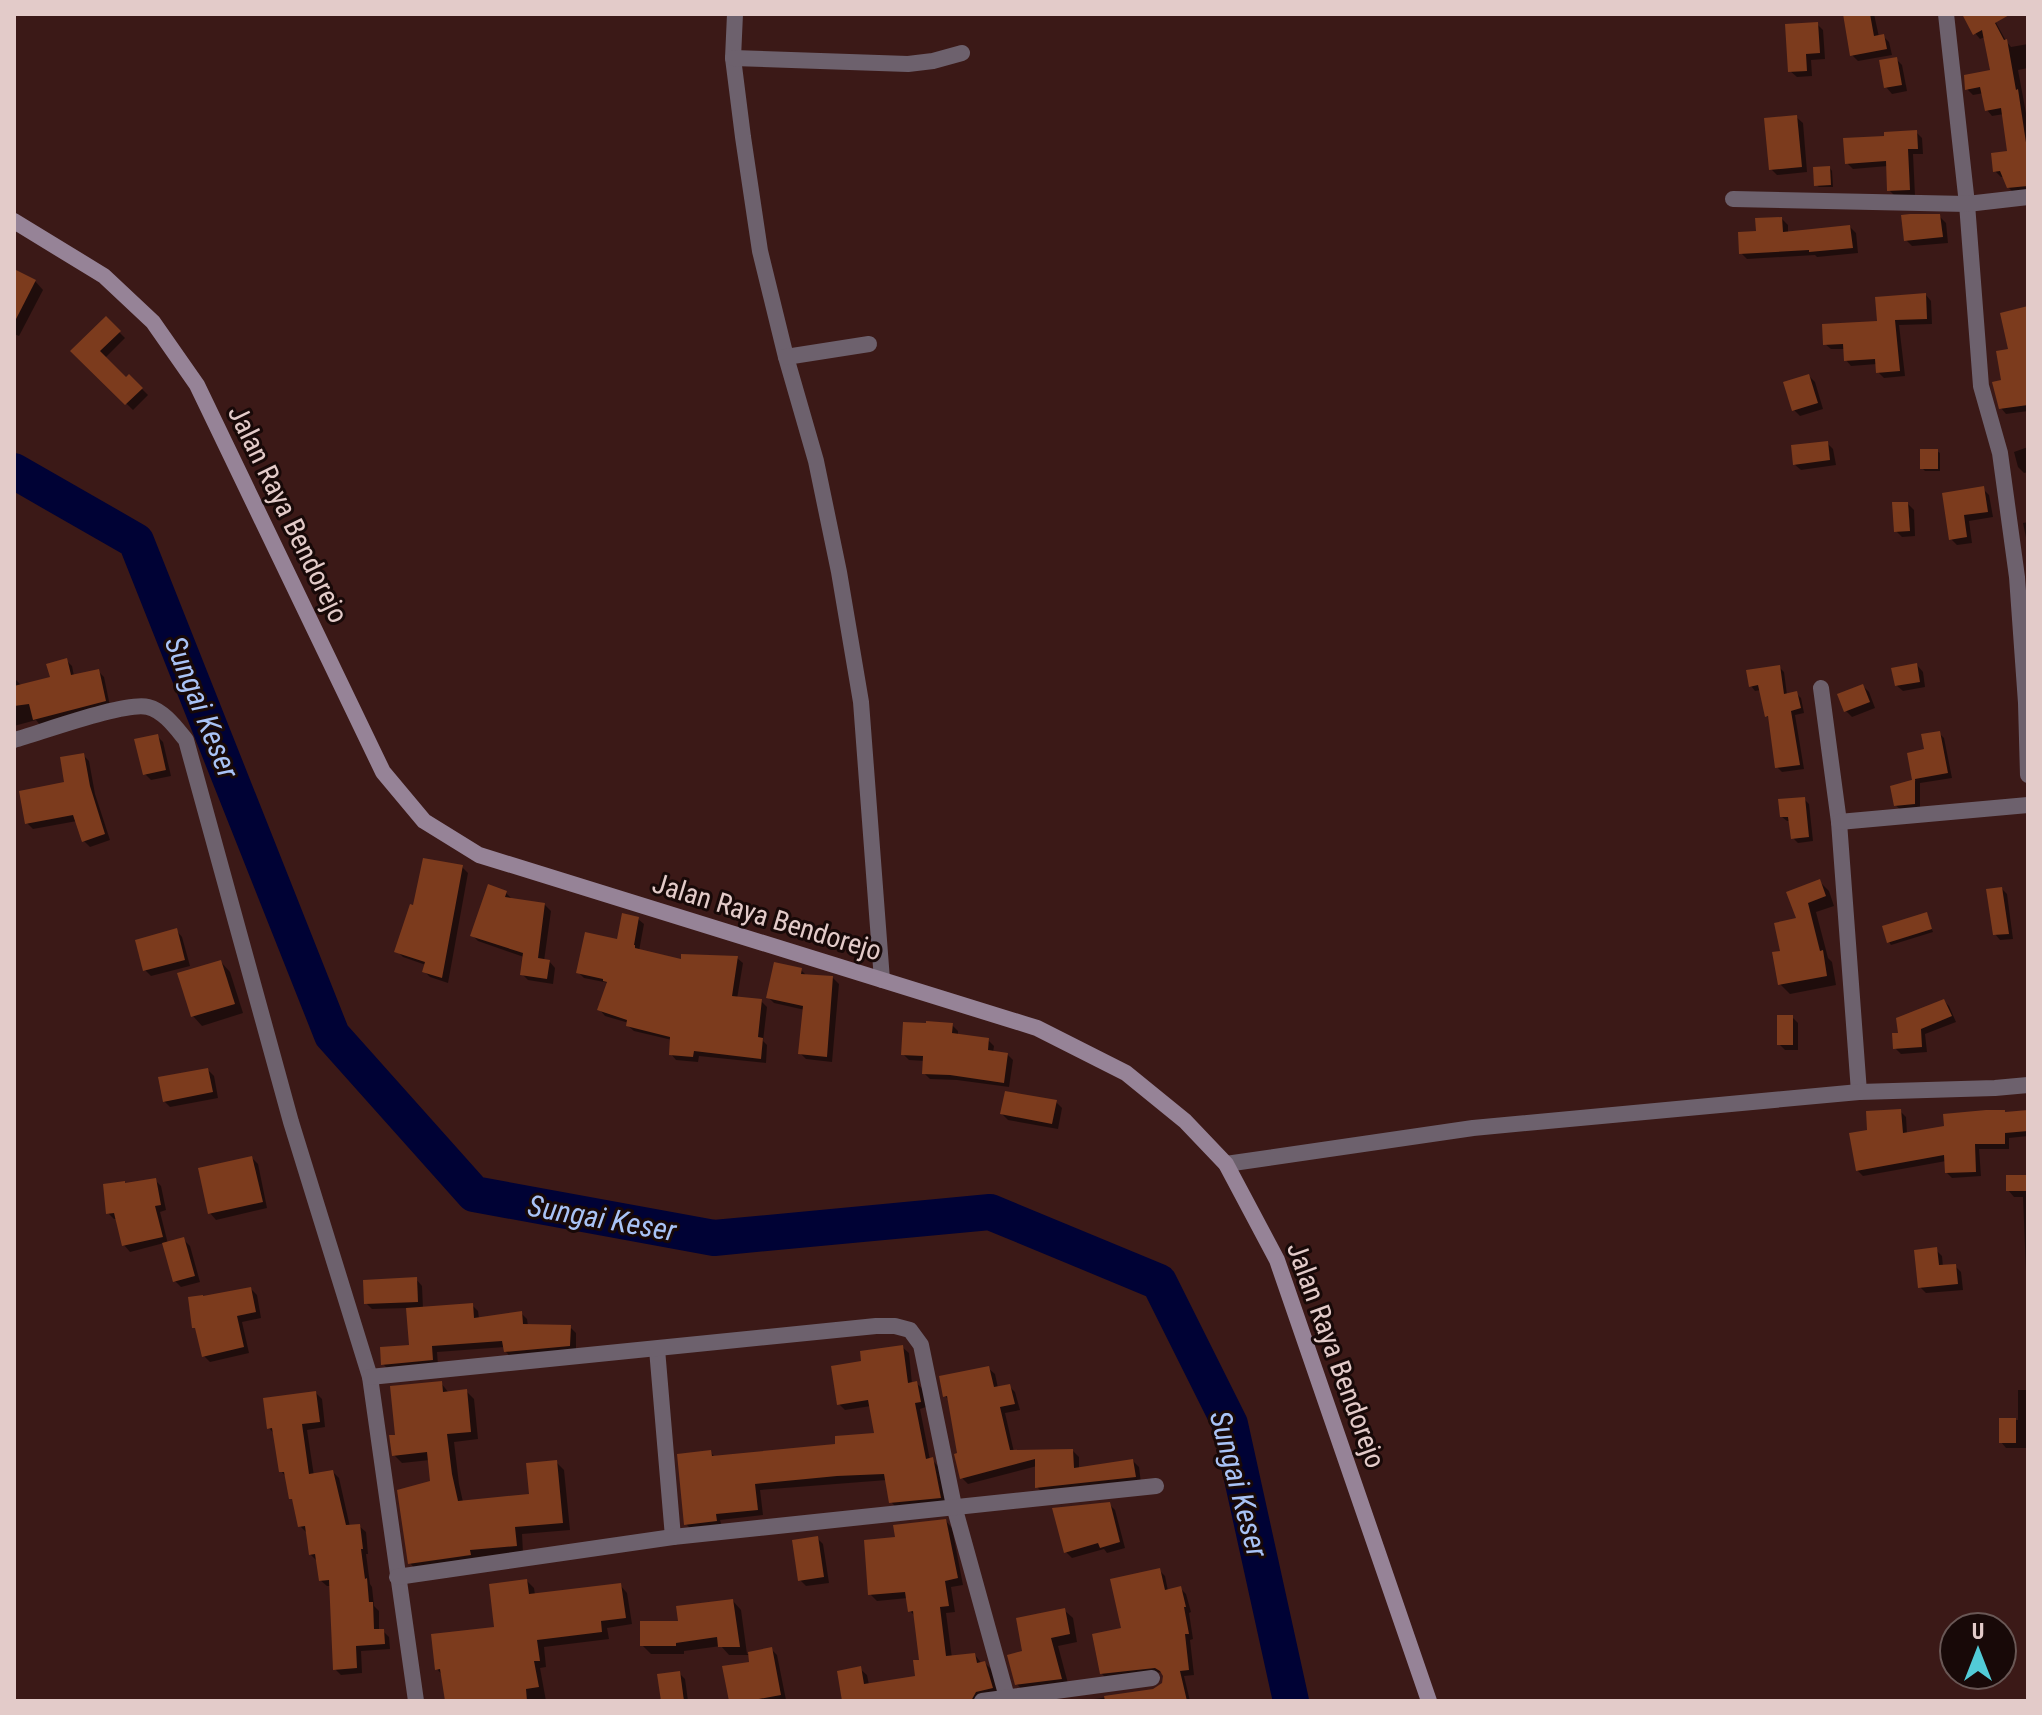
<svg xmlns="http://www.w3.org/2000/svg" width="2042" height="1715" font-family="'Roboto Condensed',sans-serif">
	<rect width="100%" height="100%" fill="#3b1917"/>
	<g fill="#0007">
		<polygon points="1845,14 1874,14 1879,37 1883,36 1889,42 1892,55 1858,61 1852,55"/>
		<polygon points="1975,14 2004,14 1994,19 2006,41 2011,47 2028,44 2028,68 2018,70 2028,124 2028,192 2014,193 2008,187 2005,177 2001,177 1995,171 2009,153 2004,114 1992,116 1987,110 1984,93 1973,95 1967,89 1992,72 1985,37 1980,39 1975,33"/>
		<polygon points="1817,24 1823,30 1825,59 1811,60 1812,76 1797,77 1790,71"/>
		<polygon points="1896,59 1902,65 1907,91 1892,94 1886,87"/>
		<polygon points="1796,117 1803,123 1807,172 1777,175 1771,169"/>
		<polygon points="1916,132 1922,138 1923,154 1913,154 1915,196 1895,196 1889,190 1888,166 1853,169 1847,163 1886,137"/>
		<polygon points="1830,168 1832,171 1833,187 1819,187 1816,185"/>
		<polygon points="1939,216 1946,223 1948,243 1912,246 1906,240"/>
		<polygon points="1782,219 1788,225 1788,233 1850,227 1856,233 1858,253 1817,257 1815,255 1747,259 1741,253 1758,233"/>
		<polygon points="14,271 35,281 43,290 19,336 14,334"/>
		<polygon points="1926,295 1931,301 1932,324 1899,325 1905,376 1884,378 1878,372 1877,364 1851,366 1846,360 1845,349 1831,349 1825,344 1879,322"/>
		<polygon points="2028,308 2028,411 2006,414 2001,408 2003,382 2010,351"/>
		<polygon points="106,319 125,338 105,358 126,380 129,376 148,395 133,410 73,351"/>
		<polygon points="1809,376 1815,382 1823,409 1800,416 1794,410"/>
		<polygon points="1827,443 1833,449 1836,465 1801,470 1794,464"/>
		<polygon points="2028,447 2028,472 2024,473 2018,467 2014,452"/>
		<polygon points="1937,451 1940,453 1940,471 1925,471 1922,468"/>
		<polygon points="1983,489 1989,495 1993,517 1969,521 1972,543 1957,545 1951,539 1944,495"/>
		<polygon points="1908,504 1914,510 1915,536 1902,537 1896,531"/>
		<polygon points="2028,522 2028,547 2023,523"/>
		<polygon points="66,660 72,666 74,676 99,672 104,677 110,706 40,725 36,720 14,726 14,681 16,680 22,686 52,679"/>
		<polygon points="1917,665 1923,672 1925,687 1903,691 1896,685"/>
		<polygon points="1779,667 1784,672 1787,695 1796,693 1801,698 1804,713 1795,715 1804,769 1782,772 1777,767 1770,719 1767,716 1761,690 1755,691 1751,686"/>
		<polygon points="1863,686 1869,692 1875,708 1852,717 1846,711"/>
		<polygon points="1939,733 1944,738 1952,778 1920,783 1920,808 1901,810 1895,805 1892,787 1916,781 1914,779 1926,751"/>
		<polygon points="157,736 163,742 171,776 151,780 145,774"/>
		<polygon points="83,755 89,761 95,794 110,840 90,847 84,841 77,821 33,829 27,823 66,784"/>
		<polygon points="1804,799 1809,804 1813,841 1798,843 1793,838 1791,821 1787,821 1782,817"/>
		<polygon points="462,867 468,873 448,983 430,977 424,971 426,965 403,957 397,951"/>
		<polygon points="1819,881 1829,891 1834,906 1816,912 1828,958 1832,962 1836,985 1790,994 1780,984 1799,920"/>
		<polygon points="2002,889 2007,894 2013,939 2000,940 1995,934"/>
		<polygon points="506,893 513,900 545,905 551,911 544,961 549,961 555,968 553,984 528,980 522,974 524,957 478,941 472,935"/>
		<polygon points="1926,915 1933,932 1891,945 1889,942"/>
		<polygon points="638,919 644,924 639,951 683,962 737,958 743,963 737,999 761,1001 767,1007 763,1041 767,1045 766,1063 699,1056 698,1062 676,1060 671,1054 672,1040 634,1031 628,1026 629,1023 605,1016 600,1010 609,983 584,978 578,972 619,941"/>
		<polygon points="176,930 182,937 190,966 151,976 145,970"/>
		<polygon points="221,962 230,972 243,1013 202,1026 193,1016"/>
		<polygon points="801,970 808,977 833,978 839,984 832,1062 806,1059 800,1053 805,1010 774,1003 768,997"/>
		<polygon points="1944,1001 1949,1006 1956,1022 1925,1034 1927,1052 1901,1054 1895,1048 1900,1034"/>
		<polygon points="1792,1017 1798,1023 1798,1050 1785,1050 1779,1044"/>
		<polygon points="952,1025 958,1031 958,1036 988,1040 994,1046 993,1053 1007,1054 1013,1060 1009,1087 957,1080 930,1079 924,1073 925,1061 909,1060 903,1054"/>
		<polygon points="208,1070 214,1076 218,1098 170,1107 164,1101"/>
		<polygon points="1056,1102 1062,1108 1058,1129 1008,1120 1002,1114"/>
		<polygon points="1900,1111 1906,1117 1907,1134 2028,1112 2028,1136 2009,1138 2009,1149 1979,1149 1981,1176 1952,1178 1947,1173 1946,1161 1863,1176 1857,1170"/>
		<polygon points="252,1158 258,1164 267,1208 216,1220 210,1213"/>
		<polygon points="2028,1177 2028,1273 2026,1271 2023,1197 2014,1197 2008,1190"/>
		<polygon points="155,1180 161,1186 166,1210 160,1212 168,1244 184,1240 190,1246 200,1282 181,1287 175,1281 164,1243 130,1252 124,1245 118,1219 114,1219 108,1213"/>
		<polygon points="1936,1250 1942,1256 1943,1267 1955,1266 1961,1272 1963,1290 1926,1293 1920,1287"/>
		<polygon points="416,1279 422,1286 423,1309 472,1305 478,1311 479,1319 521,1313 527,1319 528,1326 570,1327 576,1333 576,1351 512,1358 506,1352 505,1347 437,1352 438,1365 389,1370 383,1364 411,1347 408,1308 372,1309 366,1303"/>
		<polygon points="251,1289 257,1295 261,1318 242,1322 249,1353 210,1362 204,1356 198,1331 194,1327"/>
		<polygon points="902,1347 909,1353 912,1384 916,1383 923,1389 926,1407 920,1409 930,1460 932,1460 938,1466 946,1503 897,1508 891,1502 887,1480 760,1490 763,1515 720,1520 722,1527 692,1530 686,1524 710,1452 715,1457 837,1446 877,1435 871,1406 845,1410 839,1404 863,1363"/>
		<polygon points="988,1368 995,1374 998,1388 1009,1386 1015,1392 1020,1410 1005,1413 1014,1452 1073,1451 1079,1457 1079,1469 1133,1461 1139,1467 1141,1483 1043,1493 1037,1487 1037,1466 968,1484 962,1478 960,1455 950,1401 945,1396"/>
		<polygon points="441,1383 449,1393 466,1391 474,1399 478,1439 454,1442 459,1484 463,1502 531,1496 556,1462 564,1470 570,1530 522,1534 523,1553 417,1571 410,1563 432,1482 430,1460 402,1463 394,1455 398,1436"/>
		<polygon points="2018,1390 2028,1390 2028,1448 2006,1448 2001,1442 2001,1420 2018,1420"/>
		<polygon points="316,1393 322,1399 325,1427 307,1430 314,1476 333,1472 339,1478 350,1527 359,1526 366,1532 368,1554 366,1554 370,1584 372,1587 374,1606 379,1611 379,1631 383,1631 389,1637 390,1649 361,1651 362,1673 341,1675 335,1669 332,1586 327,1586 320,1580 317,1561 310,1554 308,1532 306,1532 300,1526 295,1503 291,1498 287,1478 281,1471 275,1435 269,1428"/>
		<polygon points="1109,1504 1115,1510 1125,1548 1107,1553 1104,1549 1072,1558 1066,1552"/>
		<polygon points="946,1521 952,1528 963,1585 951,1587 955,1612 946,1613 952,1658 975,1655 982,1664 985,1663 992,1670 999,1695 981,1701 844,1701 860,1669 867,1675 869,1685 918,1678 921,1661 916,1617 910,1611 908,1598 877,1601 870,1594 897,1539"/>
		<polygon points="817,1538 823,1544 829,1583 806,1586 800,1580"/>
		<polygon points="1160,1571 1165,1576 1168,1591 1180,1588 1186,1594 1191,1612 1189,1613 1193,1639 1190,1640 1194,1675 1184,1676 1190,1701 1079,1701 1154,1691 1164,1684 1163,1672 1107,1679 1101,1673 1123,1630"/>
		<polygon points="527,1581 534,1588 535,1595 620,1585 627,1593 632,1624 607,1628 609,1639 544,1647 546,1667 540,1668 546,1701 447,1701 443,1676 437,1669 496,1629"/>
		<polygon points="733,1601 741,1610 747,1654 771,1649 777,1655 786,1700 731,1701 751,1664 750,1655 729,1655 721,1646 684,1651 684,1654 651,1654 642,1645 681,1623"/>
		<polygon points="1064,1610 1073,1618 1077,1642 1058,1646 1069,1687 1025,1693 1017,1684 1025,1652"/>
		<polygon points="679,1673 685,1679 688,1701 652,1701 663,1701"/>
	</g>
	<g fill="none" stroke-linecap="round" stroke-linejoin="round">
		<polyline stroke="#000235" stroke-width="36" points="14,471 136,541 332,1035 474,1194 714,1238 990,1212 1159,1282 1230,1424 1291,1701"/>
	</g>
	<g fill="#7c3b1d">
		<polygon points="1843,14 1870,14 1874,36 1884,34 1887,49 1850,56"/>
		<polygon points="1962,14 2011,14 1995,23 2004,40 2007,39 2016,90 2018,89 2028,156 2028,186 2007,188 2000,171 1993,172 1991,153 2007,151 2001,108 1985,111 1980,87 1965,90 1964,75 1990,70 1982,30 1973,35"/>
		<polygon points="1818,22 1820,53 1806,54 1807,71 1788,72 1785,24"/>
		<polygon points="1897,57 1902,85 1884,88 1879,60"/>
		<polygon points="1797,115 1802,167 1769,170 1764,118"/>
		<polygon points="1917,130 1918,149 1908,149 1910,190 1887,191 1886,161 1845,164 1843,138 1884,136 1884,132"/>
		<polygon points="1830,166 1831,185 1814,186 1813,167"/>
		<polygon points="1910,214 1940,214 1943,237 1904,241 1901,215"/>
		<polygon points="1782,217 1783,232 1850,225 1853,248 1809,252 1809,250 1739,254 1738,232 1756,231 1755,218"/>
		<polygon points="14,269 36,280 14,323"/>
		<polygon points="1926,293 1927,319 1895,320 1900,371 1876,373 1875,359 1844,361 1843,344 1823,345 1822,324 1877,321 1875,297"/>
		<polygon points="2028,306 2028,405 1999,409 1992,382 2001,380 1996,351 2008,349 2000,313"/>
		<polygon points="106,316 121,331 100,351 126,377 129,374 143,388 125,405 70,351"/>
		<polygon points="1809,374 1818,403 1792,411 1783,382"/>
		<polygon points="1828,441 1830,460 1793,465 1791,445"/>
		<rect x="1920" y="449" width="18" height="20"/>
		<polygon points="1984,486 1988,512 1964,515 1967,537 1949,540 1942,493"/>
		<polygon points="1892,502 1908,502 1910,531 1894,532"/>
		<polygon points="67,658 71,675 99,669 106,701 33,720 29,704 14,706 14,686 50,677 46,664"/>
		<polygon points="1917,663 1920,682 1895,686 1891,668"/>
		<polygon points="1780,665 1784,694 1797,691 1801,708 1791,711 1800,765 1775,768 1768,716 1765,717 1758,685 1749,687 1746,670"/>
		<polygon points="1863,684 1870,702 1844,712 1837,694"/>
		<polygon points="1940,731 1948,773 1915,779 1915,804 1894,806 1890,786 1915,779 1912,780 1907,753 1924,749 1921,734"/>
		<polygon points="158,734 166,770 143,775 134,739"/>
		<polygon points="84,753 90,786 105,834 82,842 73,815 25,824 19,791 64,782 60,757"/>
		<polygon points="1805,797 1809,837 1791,839 1788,817 1780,817 1778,799"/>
		<polygon points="423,858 463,865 442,978 422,972 425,962 394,952 410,904 413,905"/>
		<polygon points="1820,879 1826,896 1808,903 1820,951 1823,950 1827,976 1778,985 1772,952 1780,951 1774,923 1796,918 1786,892"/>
		<polygon points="488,884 507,891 505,897 545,903 538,958 550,960 547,979 520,975 523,953 470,936"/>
		<polygon points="2002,887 2009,934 1993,935 1986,889"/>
		<polygon points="1927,912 1932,929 1887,943 1882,926"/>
		<polygon points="622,913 639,917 634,945 635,945 635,948 681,959 681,954 738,956 732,996 762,999 758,1037 763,1038 761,1059 694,1051 693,1057 669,1055 670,1037 626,1026 627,1020 597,1010 607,982 603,981 603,979 576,973 585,932 617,939"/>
		<polygon points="177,928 185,960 143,971 135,940"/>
		<polygon points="221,960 235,1004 191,1017 177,973"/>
		<polygon points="774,962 802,968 801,974 833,976 827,1057 798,1054 803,1006 766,998"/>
		<polygon points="1944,999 1952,1016 1921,1029 1922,1047 1893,1049 1892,1033 1898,1033 1896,1018"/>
		<rect x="1777" y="1015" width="16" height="30"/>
		<polygon points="926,1021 953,1023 952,1033 989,1038 988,1050 1008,1053 1004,1083 950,1075 922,1074 923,1056 901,1055 903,1022 926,1023"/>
		<polygon points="208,1068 213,1092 163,1102 158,1077"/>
		<polygon points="1005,1091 1057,1100 1052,1124 1000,1114"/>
		<polygon points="1901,1109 1903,1133 1944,1126 1943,1114 1986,1110 2005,1110 2005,1112 2028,1110 2028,1131 2005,1133 2005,1144 1975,1144 1976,1172 1945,1173 1944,1155 1856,1171 1849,1133 1867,1130 1866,1111"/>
		<polygon points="252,1156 263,1202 208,1214 198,1168"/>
		<rect x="2006" y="1175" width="22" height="16"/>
		<polygon points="156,1178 161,1205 155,1206 163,1237 122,1246 114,1213 106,1214 103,1184 125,1181 125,1183"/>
		<polygon points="184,1237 195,1276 173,1282 162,1243"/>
		<polygon points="1937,1247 1939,1265 1956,1264 1958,1284 1918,1288 1914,1250"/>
		<polygon points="417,1277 418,1302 364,1304 363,1280"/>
		<polygon points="251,1287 256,1312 237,1316 244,1347 202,1357 195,1328 192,1328 188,1297 203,1295 203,1296"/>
		<polygon points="473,1303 474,1318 522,1311 523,1324 571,1325 570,1346 504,1352 502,1341 432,1346 433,1360 381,1365 380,1347 409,1345 406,1308"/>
		<polygon points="903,1345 908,1383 917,1381 921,1402 915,1403 926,1459 933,1457 941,1498 889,1503 884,1474 837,1476 755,1484 758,1510 716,1514 717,1521 684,1525 677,1454 711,1450 712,1456 835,1444 835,1436 874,1433 868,1400 837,1405 831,1366 861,1361 860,1351"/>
		<polygon points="989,1366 994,1387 1010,1384 1015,1404 1000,1407 1010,1450 1073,1449 1074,1468 1133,1459 1136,1477 1035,1488 1035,1459 960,1479 954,1454 957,1453 947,1396 943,1397 939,1376"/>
		<polygon points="442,1381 443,1392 467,1389 471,1432 447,1434 452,1474 458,1501 529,1494 526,1463 557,1460 563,1523 515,1527 517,1546 470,1550 471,1555 408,1564 397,1490 430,1481 427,1452 392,1456 389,1435 395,1435 390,1386"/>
		<polygon points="316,1391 320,1422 302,1424 309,1474 333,1470 346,1525 360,1524 363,1549 361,1549 365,1579 367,1578 369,1602 373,1602 374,1629 384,1629 385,1644 356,1646 357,1668 333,1670 329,1580 319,1581 315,1554 309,1555 305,1526 298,1527 292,1499 289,1499 284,1472 279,1472 272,1428 267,1429 263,1398"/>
		<rect x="1999" y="1418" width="17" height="25"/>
		<polygon points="1110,1502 1120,1542 1100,1548 1098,1543 1064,1553 1052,1508"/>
		<polygon points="946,1519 958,1578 945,1581 949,1606 940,1607 946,1656 975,1653 977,1663 985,1661 993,1688 976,1692 971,1701 842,1701 837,1671 861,1666 864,1684 915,1676 913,1660 919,1660 913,1611 908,1612 905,1592 868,1595 864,1540 895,1537 893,1525"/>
		<polygon points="818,1536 824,1577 798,1581 792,1540"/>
		<polygon points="1160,1568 1165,1590 1181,1586 1186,1607 1184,1607 1189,1634 1185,1634 1189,1670 1180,1671 1187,1701 1105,1701 1104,1696 1153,1689 1162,1683 1163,1676 1160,1671 1155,1668 1100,1674 1092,1634 1121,1628 1110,1579"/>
		<polygon points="527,1579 529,1594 621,1583 626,1618 601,1621 602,1632 537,1640 540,1661 534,1661 539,1687 526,1689 527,1701 445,1701 440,1669 435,1670 431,1634 494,1627 489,1584"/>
		<polygon points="733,1599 740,1647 718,1647 717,1637 676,1643 676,1646 640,1646 640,1621 678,1621 676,1606"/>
		<polygon points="1065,1608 1070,1634 1051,1638 1062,1679 1015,1685 1007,1655 1022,1651 1016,1618"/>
		<polygon points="772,1647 781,1695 748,1701 729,1701 722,1666 749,1662 748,1652"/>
		<polygon points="680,1671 684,1701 661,1701 657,1674"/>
	</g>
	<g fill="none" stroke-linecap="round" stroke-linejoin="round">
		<g stroke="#6d616d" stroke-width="16">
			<polyline points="735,14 733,58 743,137 760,251 786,357 816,461 839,572 861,702 882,980"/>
			<polyline points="1946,14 1967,204 1981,386 2000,453 2017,577 2026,703 2028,775"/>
			<polyline points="733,58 908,64 933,61 962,53"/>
			<polyline points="1733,199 1967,204 2028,197"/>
			<polyline points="786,357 869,344"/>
			<polyline points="1821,688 1839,822 1859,1092"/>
			<path d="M14,740C40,733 126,701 148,707C164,711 176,728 186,740L291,1122L370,1377L416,1701"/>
			<polyline points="1839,822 2028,805"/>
			<polyline points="1226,1164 1473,1128 1859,1092 1995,1088 2028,1085"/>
			<polyline points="657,1349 673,1537"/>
			<polyline points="370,1377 876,1326 895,1326 910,1330 921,1345 954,1506 1008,1701"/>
			<polyline points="397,1577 673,1537 1156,1486"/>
			<polyline points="982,1701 1152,1678"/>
		</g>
		<polyline stroke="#968397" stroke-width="16" points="14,221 104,276 153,322 197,385 383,772 424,821 479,855 1037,1028 1126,1073 1185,1121 1226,1164 1277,1260 1429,1701"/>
	</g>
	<g text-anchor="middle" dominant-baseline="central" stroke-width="6" stroke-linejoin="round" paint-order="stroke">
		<g font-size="28" fill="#e3cbc9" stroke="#180908">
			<text transform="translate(288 514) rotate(64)">Jalan Raya Bendorejo</text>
			<text transform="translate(767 917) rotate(17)">Jalan Raya Bendorejo</text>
			<text transform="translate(1336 1355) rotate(70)">Jalan Raya Bendorejo</text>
		</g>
		<g font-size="30" font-style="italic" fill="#a9c3f6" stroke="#180908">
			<text transform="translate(202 707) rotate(68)">Sungai Keser</text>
			<text transform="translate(602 1218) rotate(10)">Sungai Keser</text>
			<text transform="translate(1239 1484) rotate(75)">Sungai Keser</text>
		</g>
	</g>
	<rect width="2042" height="1715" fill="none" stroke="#e3cbc9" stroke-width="32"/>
	<g transform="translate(1978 1651)"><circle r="38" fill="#180908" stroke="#695755" stroke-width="2"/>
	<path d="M0-6L14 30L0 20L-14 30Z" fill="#52cbd7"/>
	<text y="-12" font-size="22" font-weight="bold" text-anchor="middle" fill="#e3cbc9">U</text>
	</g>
</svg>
